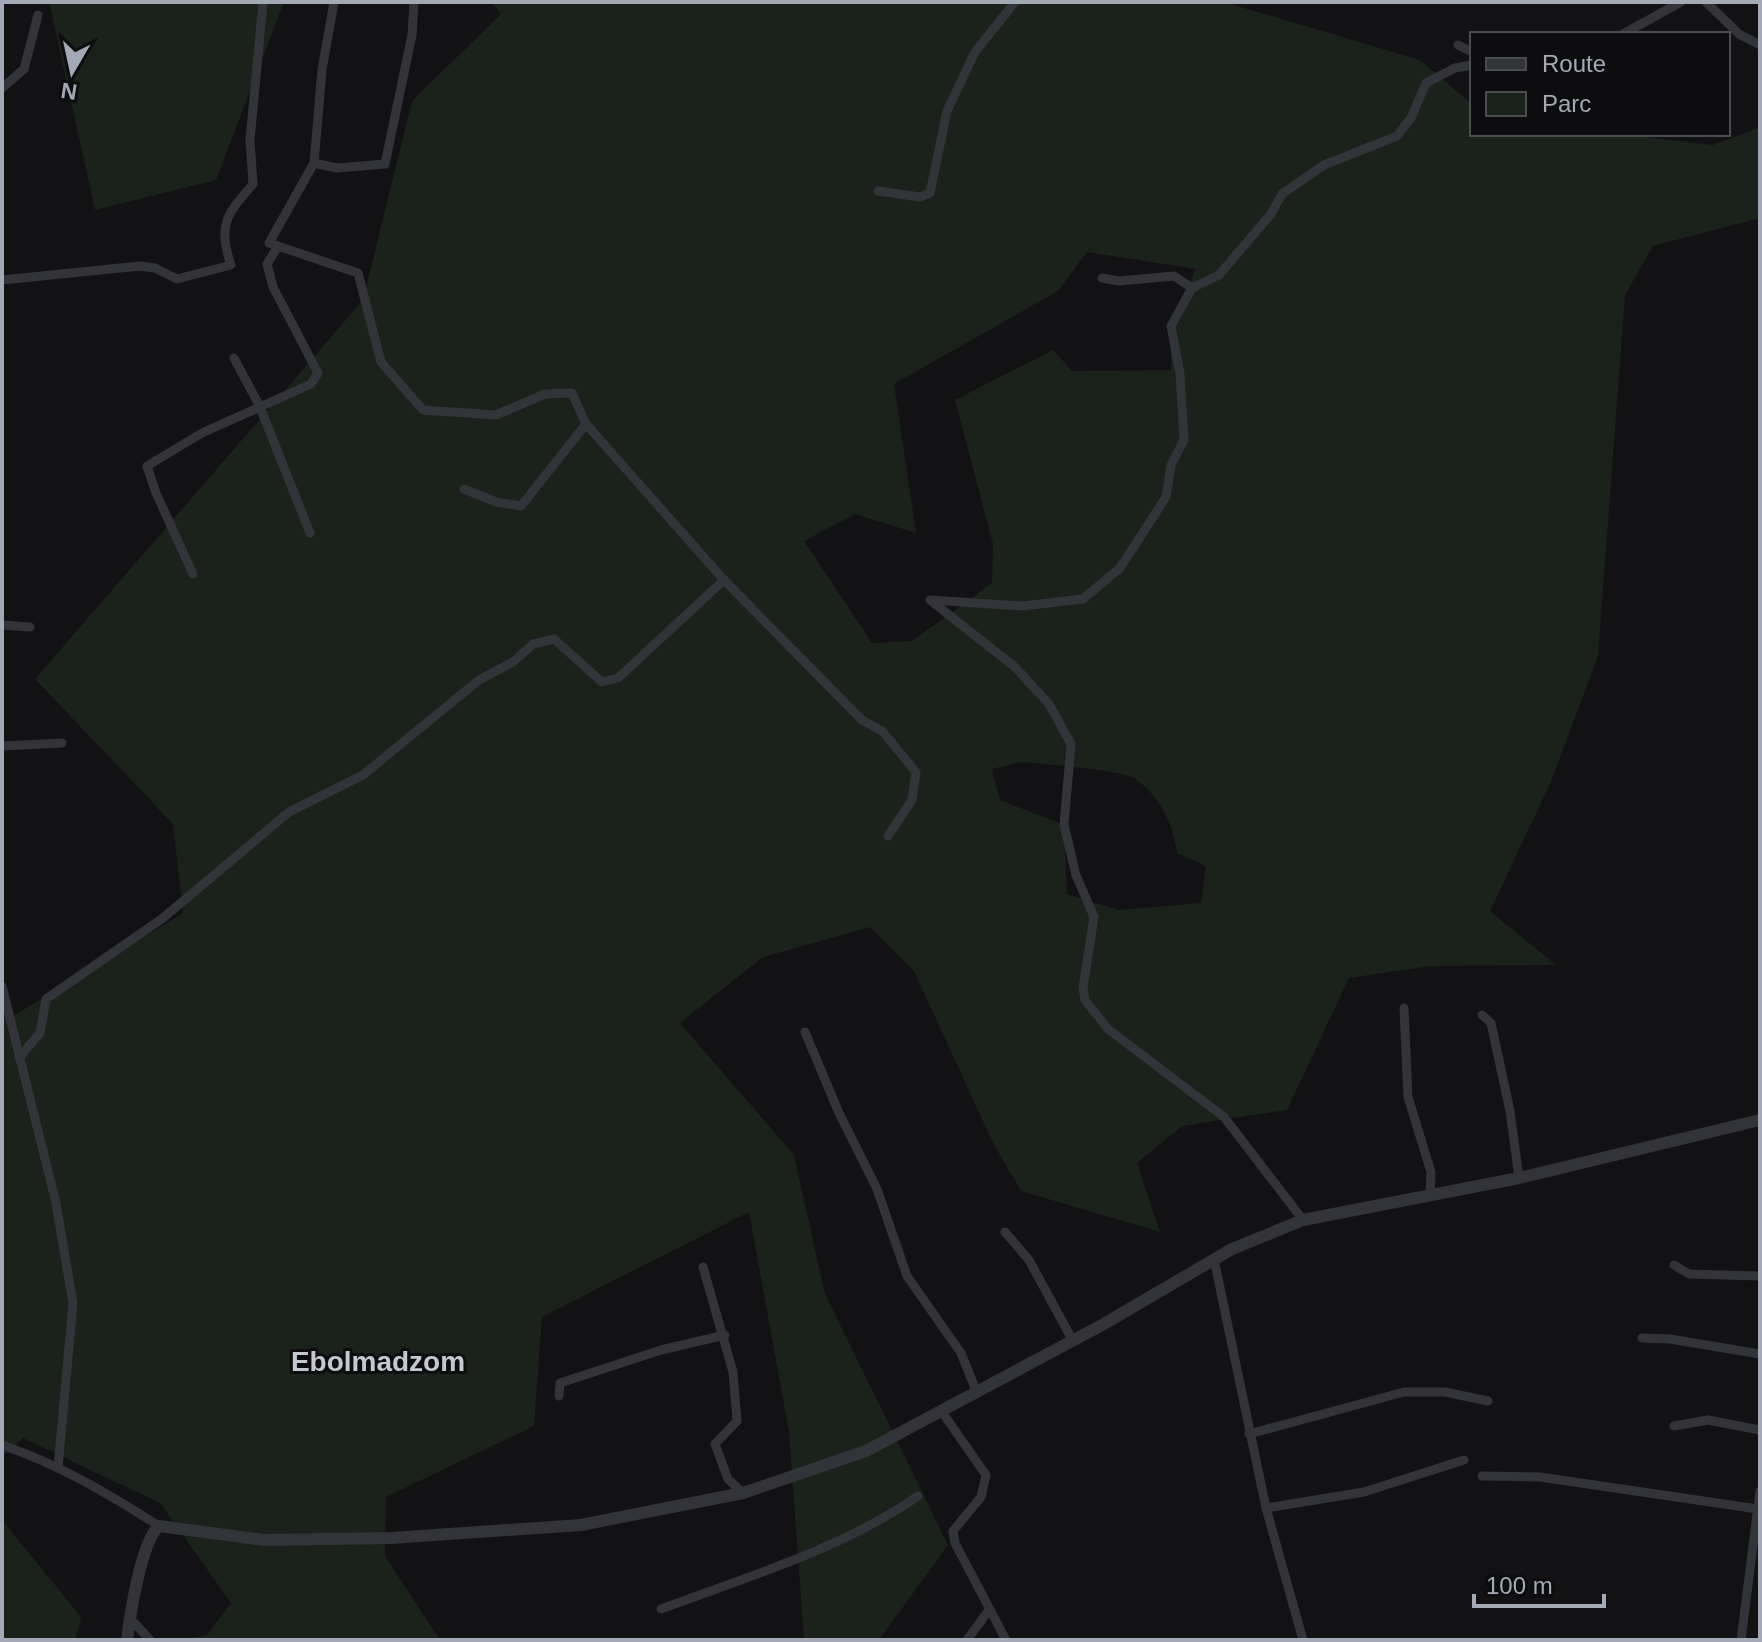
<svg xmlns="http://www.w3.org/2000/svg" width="1762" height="1642" font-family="Helvetica,sans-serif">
	<rect width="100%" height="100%" fill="#121214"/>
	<g fill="#1a221b" fill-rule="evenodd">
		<polygon points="49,2 284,2 216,180 95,210"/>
		<path d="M492,2H1224L1420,60L1472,104V134H1619L1713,145L1760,127V218L1653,246L1625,295L1598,656L1550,784L1490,911L1556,965L1431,966L1349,978L1287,1110L1182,1126L1137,1163L1160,1232L1021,1191L993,1143L914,971L870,927L763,957L680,1023L794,1155L825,1294L948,1545L879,1640H804L789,1432L749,1212L542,1317L534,1426L386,1497L385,1556L440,1640H179L207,1635L231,1603L160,1503L23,1438L2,1458V1013L13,1016L183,913L173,824L35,679L363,300L412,101L501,14ZM1087,252L1196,269L1171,326V370L1072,371L1053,350L955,400L993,544L992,583L912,641L872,643L804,541L855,514L916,533L894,384L1058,291ZM1021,762C1042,764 1120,770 1134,778C1159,795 1174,825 1177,853L1206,866L1201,903L1119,910L1067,894L1064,825L1000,800L992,769Z"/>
		<polygon points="2,1520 81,1617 75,1640 2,1640"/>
	</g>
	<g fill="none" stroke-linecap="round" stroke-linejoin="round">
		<g stroke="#333439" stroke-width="9">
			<polyline points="334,2 322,70 314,163 269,243 358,273 381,362 423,410 496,415 545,394 572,393 586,424 724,580 862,720 882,731 916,772 912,800 888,836"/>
			<polyline points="1706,2 1739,34 1760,45"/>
			<polyline points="1623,34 1681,2"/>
			<polyline points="1458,45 1472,52"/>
			<polyline points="2,88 24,69 38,15"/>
			<polyline points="314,163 337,168 385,164 412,35 414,2"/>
			<polyline points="878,191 920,197 930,193 947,111 975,52 1015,2"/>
			<polyline points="1102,278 1119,281 1174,276 1192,288"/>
			<path d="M2,280L140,266L155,268L177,279L231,265C217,225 227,214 253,184L250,140L263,2"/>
			<polyline points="234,358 260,407 310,533"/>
			<polyline points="464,489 496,502 521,506 586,424"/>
			<polyline points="193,574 156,493 147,466 202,433 311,384 318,373 273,287 267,264 277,248"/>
			<polyline points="2,625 30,627"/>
			<polyline points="2,746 62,743"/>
			<polyline points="2,986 56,1203 73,1303 58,1468"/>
			<polyline points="1404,1008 1408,1097 1431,1172 1430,1195"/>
			<polyline points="1482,1015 1491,1023 1510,1111 1519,1178"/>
			<polyline points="805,1032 839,1113 877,1189 907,1276 961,1353 977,1393"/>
			<polyline points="19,1058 40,1033 46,999 163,918 289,812 363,775 479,680 513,662 533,644 554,639 602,682 618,678 724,580"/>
			<polyline points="1303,1220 1224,1117 1108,1029 1085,1000 1083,988 1094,917 1076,875 1064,825 1071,744 1049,704 1016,668 930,600 1023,606 1083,599 1120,568 1166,497 1171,465 1184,440 1180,374 1171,326 1192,288 1219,275 1271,214 1282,194 1324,165 1397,136 1411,118 1426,83 1455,68 1472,65"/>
			<polyline points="1005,1232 1029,1260 1073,1341"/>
			<polyline points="1214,1259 1266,1508 1303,1640"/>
			<polyline points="1674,1265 1689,1274 1760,1276"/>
			<polyline points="703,1267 733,1372 737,1421 715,1444 728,1479 743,1493"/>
			<polyline points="1642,1338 1670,1339 1760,1354"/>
			<polyline points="559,1396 560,1383 661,1350 725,1335"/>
			<polyline points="942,1412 986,1475 981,1497 953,1531 955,1543 1006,1640"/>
			<polyline points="1674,1426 1708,1420 1760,1430"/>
			<polyline points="1249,1434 1404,1392 1445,1392 1488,1401"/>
			<path d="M2,1445C58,1464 109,1494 159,1526"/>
			<polyline points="1482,1476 1540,1477 1758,1509"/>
			<polyline points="1266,1508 1364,1492 1464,1460"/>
			<path d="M661,1609C749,1576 840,1550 918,1496"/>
			<polyline points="130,1618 150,1640"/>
			<polyline points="967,1640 989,1610"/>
			<polyline points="1741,1640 1760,1491"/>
		</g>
		<path stroke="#333439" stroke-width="12" d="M127,1640C130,1615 141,1542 159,1526L264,1540L391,1538L581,1525L743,1493L866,1451L1102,1325L1232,1249L1303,1220L1519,1178L1760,1120"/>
	</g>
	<g text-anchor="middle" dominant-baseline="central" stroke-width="6" stroke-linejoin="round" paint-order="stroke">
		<g font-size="28" font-weight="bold" fill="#c5c8d1" stroke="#0d0d0f">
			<text x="378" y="1361">Ebolmadzom</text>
		</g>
	</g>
	<rect width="1762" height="1642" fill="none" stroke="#a4aab5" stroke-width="8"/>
	<rect x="1470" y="32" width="260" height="104" fill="#0d0d0f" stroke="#494c51" stroke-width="2"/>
	<rect x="1486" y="58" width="40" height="12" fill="#333439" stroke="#494c51" stroke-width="2"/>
	<text x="1542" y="72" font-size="24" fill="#a4aab5">Route</text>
	<rect x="1486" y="92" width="40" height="24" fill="#1a221b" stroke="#494c51" stroke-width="2"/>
	<text x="1542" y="112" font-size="24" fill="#a4aab5">Parc</text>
	<g transform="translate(72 72) rotate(189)" stroke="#0d0d0f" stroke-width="6" paint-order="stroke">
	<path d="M0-6L14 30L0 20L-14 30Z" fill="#a4aab5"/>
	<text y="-12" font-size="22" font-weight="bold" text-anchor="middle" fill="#a4aab5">N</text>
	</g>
	<path d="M1474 1594v12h130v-12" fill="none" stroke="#a4aab5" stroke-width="4"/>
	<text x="1486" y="1594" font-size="24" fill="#a4aab5" stroke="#0d0d0f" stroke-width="6" paint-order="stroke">100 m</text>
</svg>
